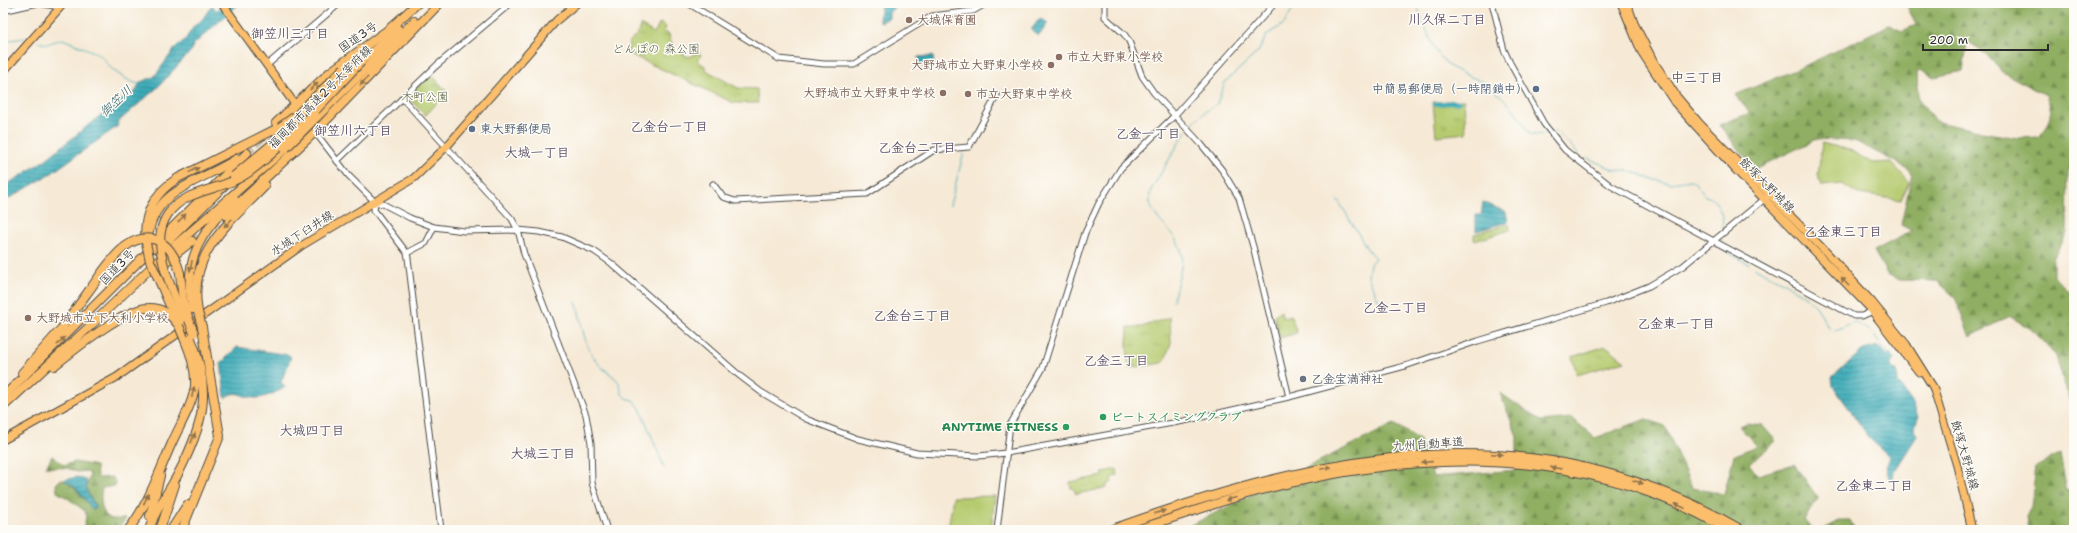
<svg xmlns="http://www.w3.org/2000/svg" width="2077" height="533" font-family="'Shantell Sans','Klee One',sans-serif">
	<defs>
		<pattern id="forest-firs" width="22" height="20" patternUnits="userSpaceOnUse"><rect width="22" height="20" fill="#90af62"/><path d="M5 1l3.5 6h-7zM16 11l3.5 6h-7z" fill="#768f51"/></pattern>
		<pattern id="park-tufts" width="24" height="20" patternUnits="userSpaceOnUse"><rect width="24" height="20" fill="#b6cb6f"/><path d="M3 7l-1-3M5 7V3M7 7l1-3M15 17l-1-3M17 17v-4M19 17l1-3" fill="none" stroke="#9dae60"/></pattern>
		<pattern id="water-rules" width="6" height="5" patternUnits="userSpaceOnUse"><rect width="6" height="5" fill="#3aaab7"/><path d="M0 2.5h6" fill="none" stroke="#318b95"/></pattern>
	</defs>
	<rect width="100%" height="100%" fill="#fdfcf7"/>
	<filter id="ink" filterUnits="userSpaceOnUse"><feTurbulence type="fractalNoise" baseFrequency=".025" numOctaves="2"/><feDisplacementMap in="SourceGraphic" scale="8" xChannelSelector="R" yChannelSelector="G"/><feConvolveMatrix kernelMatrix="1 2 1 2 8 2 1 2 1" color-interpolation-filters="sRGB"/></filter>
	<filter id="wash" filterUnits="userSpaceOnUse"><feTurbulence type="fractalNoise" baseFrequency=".012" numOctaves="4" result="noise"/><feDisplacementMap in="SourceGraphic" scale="16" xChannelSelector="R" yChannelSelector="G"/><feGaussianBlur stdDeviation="0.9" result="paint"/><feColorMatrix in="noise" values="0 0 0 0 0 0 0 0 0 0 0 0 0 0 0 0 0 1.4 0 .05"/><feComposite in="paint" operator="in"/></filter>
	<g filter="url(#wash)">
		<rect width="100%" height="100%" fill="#f6e9d5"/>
		<g fill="#b6cb6f" stroke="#707b4d">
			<polygon points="1822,143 1850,150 1872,163 1891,162 1909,182 1901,200 1858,194 1842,184 1821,186 1818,175"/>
			<polygon points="995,496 991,530 948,530 953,497"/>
		</g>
		<g fill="url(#forest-firs)" stroke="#5e6d46" fill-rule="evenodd">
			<path d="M1909,3H2074V159L2068,173L2067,233L2053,258V277L2072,293H2074V416L2056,356L2031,329L2009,316L1970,337L1955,297L1937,281L1900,280L1887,274L1874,251L1912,231L1901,225L1912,174L1907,168L1855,141L1817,139L1755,169L1719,125L1750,113L1735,95L1798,69L1889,25L1902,31L1916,25L1907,6ZM1967,42L1986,54L2002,72L2046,95C2054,116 2053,120 2039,137L2018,138L1982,132L1935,121L1918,98L1917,72L1922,71L1934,77L1963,71Z"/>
			<polygon points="1500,393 1541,421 1572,418 1595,438 1646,419 1665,426 1692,488 1724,494 1734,455 1757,446 1739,426 1747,423 1762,425 1776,441 1749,464 1758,475 1794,464 1818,498 1804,520 1815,530 1181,530 1394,424 1420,440 1433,477 1517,470 1517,436"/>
			<polygon points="2060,454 2067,491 2074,489 2074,530 2028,530 2026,517 2031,507 2036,467"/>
			<path d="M52,456L64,465L75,462L96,466L97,476L99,478L112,477L115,481V486L102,488C100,497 100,517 113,519C117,520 122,518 126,519L117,530H83L86,517L85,511L69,499L57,492L56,484L60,480C72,479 77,493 85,500C88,503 92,505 96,508L86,488L90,475L87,471L77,472L67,468L46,467Z"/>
			<polygon points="1840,520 1850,520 1855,530 1821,530"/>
		</g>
		<g fill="url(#park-tufts)" stroke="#707b4d">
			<path d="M660,23L666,27L664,32L669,34C671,47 678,52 689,57L699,52L701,56L698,61L705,66L706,70L738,88L757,89L758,103H734L627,53L629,42L640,31V25L654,33Z"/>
			<polygon points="431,74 447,92 426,115 424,114 409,99 409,95"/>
			<polygon points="1464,100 1466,133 1436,136 1433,102"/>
			<polygon points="1509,224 1510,230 1475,241 1474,240 1474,234"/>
			<polygon points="1281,311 1283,318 1291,316 1297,333 1280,338 1274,315"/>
			<polygon points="1170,317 1171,343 1164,362 1162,363 1129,368 1127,345 1128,327 1142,327"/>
			<polygon points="1606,346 1625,361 1577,375 1572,357"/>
			<polygon points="1117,469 1118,475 1112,478 1112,482 1106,486 1107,488 1076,494 1073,488 1071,488 1070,482 1103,476 1103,472"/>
		</g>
		<g fill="url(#water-rules)" stroke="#326a71">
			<polygon points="224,3 240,3 193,45 192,50 158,87 117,123 118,126 49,175 3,202 3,187 45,160 106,111 108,113 124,98 129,97 136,91 140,82 154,77 176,47 185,40 194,26 201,21 212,5 217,11"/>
			<polygon points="881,3 898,3 889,13 889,18 881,22 879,20"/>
			<polygon points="1040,18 1048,23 1039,36 1031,30"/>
			<polygon points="933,56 934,65 919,66 918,57"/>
			<polygon points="1483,202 1506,212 1508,222 1476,231 1476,215 1481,215"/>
			<polygon points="1878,346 1887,356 1890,353 1895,359 1891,366 1893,369 1897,370 1898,383 1913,404 1918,417 1915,428 1917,436 1894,472 1893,479 1889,479 1886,466 1889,456 1871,440 1833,386 1832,377 1863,350"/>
			<path d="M237,347L289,355L291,357L281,382L285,387C276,393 265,398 255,398C242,398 237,388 225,398L221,363Z"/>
			<polygon points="77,477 86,480 87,492 96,508 93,510 75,487 64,480"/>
		</g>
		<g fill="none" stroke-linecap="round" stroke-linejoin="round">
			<g stroke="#3aaab7" stroke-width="1">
				<path d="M1416,3C1424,23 1431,48 1446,63C1456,73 1472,76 1484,83C1505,96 1518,114 1531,135L1547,134"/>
				<polyline points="3,41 25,38"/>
				<path d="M38,42L47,44L62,39C66,40 97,53 100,55C105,59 107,65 112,69C119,75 131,83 139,84"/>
				<polyline points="1188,128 1202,114 1217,104 1225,82 1258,52 1267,35 1284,24 1296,3"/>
				<polyline points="1554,132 1556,131 1579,154"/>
				<path d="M1587,158L1615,170L1636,172L1650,179L1671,183L1691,180L1695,183L1705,196C1719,198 1724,218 1723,230"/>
				<polyline points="1338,200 1368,250 1375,258 1370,264 1368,277 1379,301"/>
				<polyline points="950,205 964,152"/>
				<polyline points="1722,241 1722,240"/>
				<polyline points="1721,249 1749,264"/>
				<path d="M1755,268C1775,278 1798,289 1814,304C1822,312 1823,324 1833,331L1854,322L1871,331L1889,355"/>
				<path d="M1173,301C1175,291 1183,265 1182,256C1179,228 1142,218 1151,190L1186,131"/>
				<path d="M576,302C583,323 582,344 597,362C602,369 610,373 616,379C625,388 615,396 633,400L640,408L664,467"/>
			</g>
			<polyline stroke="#3aaab7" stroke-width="4.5" points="1435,104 1459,102"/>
		</g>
	</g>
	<g filter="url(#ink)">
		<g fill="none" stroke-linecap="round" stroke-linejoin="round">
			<g stroke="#cdc3b3" stroke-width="8" stroke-dasharray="8 4" stroke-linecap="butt">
				<polyline points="247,153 264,136"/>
				<polyline points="192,241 226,215"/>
			</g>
			<defs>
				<g id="minor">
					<polyline points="566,3 570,8"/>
					<polyline points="688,3 779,59 824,64 854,64 932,16 973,11 987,3"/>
					<polyline points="1105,3 1105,17 1124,34 1129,41 1142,76 1154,93 1201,144 1222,170 1239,198 1254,250 1289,397"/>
					<polyline points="1492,3 1504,50 1510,63 1544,124 1565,150 1611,186 1854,316 1862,316 1875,310"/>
					<polyline points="3,11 38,3 60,7"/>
					<polyline points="267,65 340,3"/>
					<polyline points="402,98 512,219 518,230 524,254 586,415 591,443 592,483 607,530"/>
					<polyline points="315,132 349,176 375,202 383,204 410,218 434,227 464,231 518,230 539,232 562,237 594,251 611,263 740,376 761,392 806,419 858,439 917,453 979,456 1006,453 1184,421 1289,397 1405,366 1478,341 1606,303 1649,286 1683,266 1767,197"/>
					<polyline points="337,161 436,66 511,3"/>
					<polyline points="713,184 723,197 735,201 867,194 934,150 969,147 997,95"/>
					<polyline points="375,202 374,210 407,253"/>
					<polyline points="434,227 426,243 407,253 408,258 441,530"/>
					<polyline points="997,530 1010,425 1043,368 1085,233 1099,203 1121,168 1174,116 1275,3"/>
				</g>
				<g id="major">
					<polyline points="222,3 309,124"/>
					<polyline points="1621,3 1641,51 1675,103 1734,168 1869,307 1919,372"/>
					<polyline points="1627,3 1634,23 1654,62 1677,97 1700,124 1828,254 1872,302 1906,344 1933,387 1957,466 1972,530"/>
					<polyline points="3,72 64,3"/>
					<polyline points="3,440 117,377 301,246 414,178 447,146 557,20 577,3"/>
				</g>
				<g id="highway">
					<polyline points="361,62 398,29"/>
					<polyline points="344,68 362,54"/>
					<polyline points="317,117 414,21"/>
					<polyline points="276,123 330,72 389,29 418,3"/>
					<polyline points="226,215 315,132 440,3"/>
					<path d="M149,232C156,188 205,180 236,159"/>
					<path d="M146,243C142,215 154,193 178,178L280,127"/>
					<polyline points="159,250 228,182"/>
					<polyline points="158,268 192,241"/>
					<polyline points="165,270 184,323"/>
					<polyline points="180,273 183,301 189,320"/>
					<polyline points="158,278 176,320"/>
					<path d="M193,309C181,261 202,231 234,199"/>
					<path d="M198,312C187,252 229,224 265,186"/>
					<polyline points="87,329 163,256 286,148"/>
					<path d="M54,366C73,351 125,308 148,308C162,307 171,315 179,326"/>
					<polyline points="22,373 61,329 88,292"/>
					<polyline points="3,397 247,153"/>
					<polyline points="3,407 90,326"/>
					<polyline points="150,516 160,476"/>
					<path d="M128,530C147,507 159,472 171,445C179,426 192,407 195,386C196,369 191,354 184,338"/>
					<path d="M149,530C155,510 167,494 177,476C204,425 213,390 190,336"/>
					<polyline points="160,530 175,485"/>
					<polyline points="171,530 187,505"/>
					<polyline points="182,530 220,436 202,327"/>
					<path d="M1110,530C1326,452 1533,408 1742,530"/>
					<path d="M1136,530C1173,518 1210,505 1247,494C1408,449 1580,442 1728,530"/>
				</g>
			</defs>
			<use href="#minor" stroke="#494844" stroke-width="7"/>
			<use href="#major" stroke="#494844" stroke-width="9"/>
			<use href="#highway" stroke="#494844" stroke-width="10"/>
			<use href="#minor" stroke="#fff" stroke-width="5"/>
			<use href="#major" stroke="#fabe6d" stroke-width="7"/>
			<use href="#highway" stroke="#fabe6d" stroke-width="8"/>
			<defs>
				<g id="highway-bridge">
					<polyline points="280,127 298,114 344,68"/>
					<polyline points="286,148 317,117"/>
					<polyline points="234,176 284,134"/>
					<polyline points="146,243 150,261 158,278"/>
					<path d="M165,270C160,252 156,231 168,214C186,188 223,191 248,173C290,142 325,99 361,62"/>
					<path d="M88,292C104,271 128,225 161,242C172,249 177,261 180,273"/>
					<polyline points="198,312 202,327"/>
					<polyline points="189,320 194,333"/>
					<polyline points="179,326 184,338"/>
				</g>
			</defs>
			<use href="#highway-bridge" stroke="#494844" stroke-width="10" stroke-linecap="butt"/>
			<use href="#highway-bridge" stroke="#fabe6d" stroke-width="8"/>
		</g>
		<defs><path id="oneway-solid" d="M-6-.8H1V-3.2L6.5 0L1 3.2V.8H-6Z"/></defs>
		<g fill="#92744c">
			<use href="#oneway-solid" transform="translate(364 81) rotate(134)"/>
			<use href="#oneway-solid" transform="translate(314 86) rotate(-43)"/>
			<use href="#oneway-solid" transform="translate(194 170) rotate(-26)"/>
			<use href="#oneway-solid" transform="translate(182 218) rotate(-46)"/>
			<use href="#oneway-solid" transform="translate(228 223) rotate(135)"/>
			<use href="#oneway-solid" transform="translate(191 266) rotate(101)"/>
			<use href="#oneway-solid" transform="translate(1845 282) rotate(-134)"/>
			<use href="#oneway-solid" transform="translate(61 341) rotate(-45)"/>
			<use href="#oneway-solid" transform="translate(193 392) rotate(-78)"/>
			<use href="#oneway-solid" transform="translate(193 438) rotate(-66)"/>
			<use href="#oneway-solid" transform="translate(1497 454) rotate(3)"/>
			<use href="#oneway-solid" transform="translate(1427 462) rotate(176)"/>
			<use href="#oneway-solid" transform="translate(1326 468) rotate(-12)"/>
			<use href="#oneway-solid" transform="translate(1556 468) rotate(-171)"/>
			<use href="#oneway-solid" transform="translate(1638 482) rotate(19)"/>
			<use href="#oneway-solid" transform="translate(146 499) rotate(-65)"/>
			<use href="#oneway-solid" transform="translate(1231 499) rotate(163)"/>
			<use href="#oneway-solid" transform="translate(1680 506) rotate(-156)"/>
			<use href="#oneway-solid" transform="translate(1160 512) rotate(-18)"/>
		</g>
	</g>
	<g fill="#8d6e63" stroke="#fdfcf7" stroke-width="1.5">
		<circle cx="909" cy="20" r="4"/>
		<circle cx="1059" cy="57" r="4"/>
		<circle cx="1051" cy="65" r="4"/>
		<circle cx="943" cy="93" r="4"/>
		<circle cx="968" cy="94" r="4"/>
		<circle cx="28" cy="318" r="4"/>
	</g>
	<g fill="#5c6f8a" stroke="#fdfcf7" stroke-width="1.5">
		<circle cx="1536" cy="89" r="4"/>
		<circle cx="472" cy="129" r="4"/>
	</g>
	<circle fill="#6b7280" stroke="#fdfcf7" stroke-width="1.5" cx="1303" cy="379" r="4"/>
	<g fill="#2e9e5b" stroke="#fdfcf7" stroke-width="1.5">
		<circle cx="1103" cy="417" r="4"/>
		<circle cx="1066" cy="427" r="4"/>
	</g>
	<g text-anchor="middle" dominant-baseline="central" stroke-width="3" stroke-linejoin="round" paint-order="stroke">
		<g font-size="12" font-weight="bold" fill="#785e54" stroke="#fdfcf7" text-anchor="start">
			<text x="917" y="20">大城保育園</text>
			<text x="1067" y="57">市立大野東小学校</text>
			<text x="1043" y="65" text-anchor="end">大野城市立大野東小学校</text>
			<text x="935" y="93" text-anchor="end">大野城市立大野東中学校</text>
			<text x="976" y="94">市立大野東中学校</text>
			<text x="36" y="318">大野城市立下大利小学校</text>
		</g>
		<g font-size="12" fill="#2b2b2b" stroke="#fdfcf7">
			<text transform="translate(358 37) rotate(-35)">国道3号</text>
			<text transform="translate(320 97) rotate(-45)">福岡都市高速2号太宰府線</text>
			<text transform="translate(1767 185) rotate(45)">飯塚大野城線</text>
			<text transform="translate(302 233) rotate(-33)">水城下臼井線</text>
			<text transform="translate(117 267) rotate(-46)">国道3号</text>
			<text transform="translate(1428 444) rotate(-4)">九州自動車道</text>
			<text transform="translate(1965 455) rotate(74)">飯塚大野城線</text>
		</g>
		<g font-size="12" fill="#555b3f" stroke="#fdfcf7">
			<text x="656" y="49">どんぽの 森公園</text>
			<text x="425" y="97">木町公園</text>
		</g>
		<g font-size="12" font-weight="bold" fill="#4e5e75" stroke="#fdfcf7" text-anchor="end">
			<text x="1528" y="89">中簡易郵便局（一時閉鎖中）</text>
			<text x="480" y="129" text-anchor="start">東大野郵便局</text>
		</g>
		<g font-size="12" font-weight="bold" fill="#5b616d" stroke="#fdfcf7" text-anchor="start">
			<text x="1311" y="379">乙金宝満神社</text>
		</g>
		<g font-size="12" font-weight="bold" fill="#27864d" stroke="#fdfcf7" text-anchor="start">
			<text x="1111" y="417">ビートスイミングクラブ</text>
			<text x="1058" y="427" text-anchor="end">ANYTIME FITNESS</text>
		</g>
		<g font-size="13" font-weight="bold" fill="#5e5068" stroke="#fdfcf7">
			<text x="1447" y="19">川久保二丁目</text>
			<text x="290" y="33">御笠川三丁目</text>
			<text x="1697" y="77">中三丁目</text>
			<text x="669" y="126">乙金台一丁目</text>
			<text x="353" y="130">御笠川六丁目</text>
			<text x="1148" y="133">乙金一丁目</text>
			<text x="917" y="147">乙金台二丁目</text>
			<text x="537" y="152">大城一丁目</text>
			<text x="1843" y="231">乙金東三丁目</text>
			<text x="1395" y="307">乙金二丁目</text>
			<text x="912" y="315">乙金台三丁目</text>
			<text x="1676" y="323">乙金東一丁目</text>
			<text x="1116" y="360">乙金三丁目</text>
			<text x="312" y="430">大城四丁目</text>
			<text x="543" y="453">大城三丁目</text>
			<text x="1874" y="485">乙金東二丁目</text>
		</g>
		<g font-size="13" font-style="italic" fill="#315e63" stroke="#fdfcf7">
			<text transform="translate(116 101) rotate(-43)">御笠川</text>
		</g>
	</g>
	<rect width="2077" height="533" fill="none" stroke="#fdfcf7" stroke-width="16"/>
	<path d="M1923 44v6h125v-6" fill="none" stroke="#2b2b2b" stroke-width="2"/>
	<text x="1929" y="44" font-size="12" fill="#2b2b2b" stroke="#fdfcf7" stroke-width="3" paint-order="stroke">200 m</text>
</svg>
